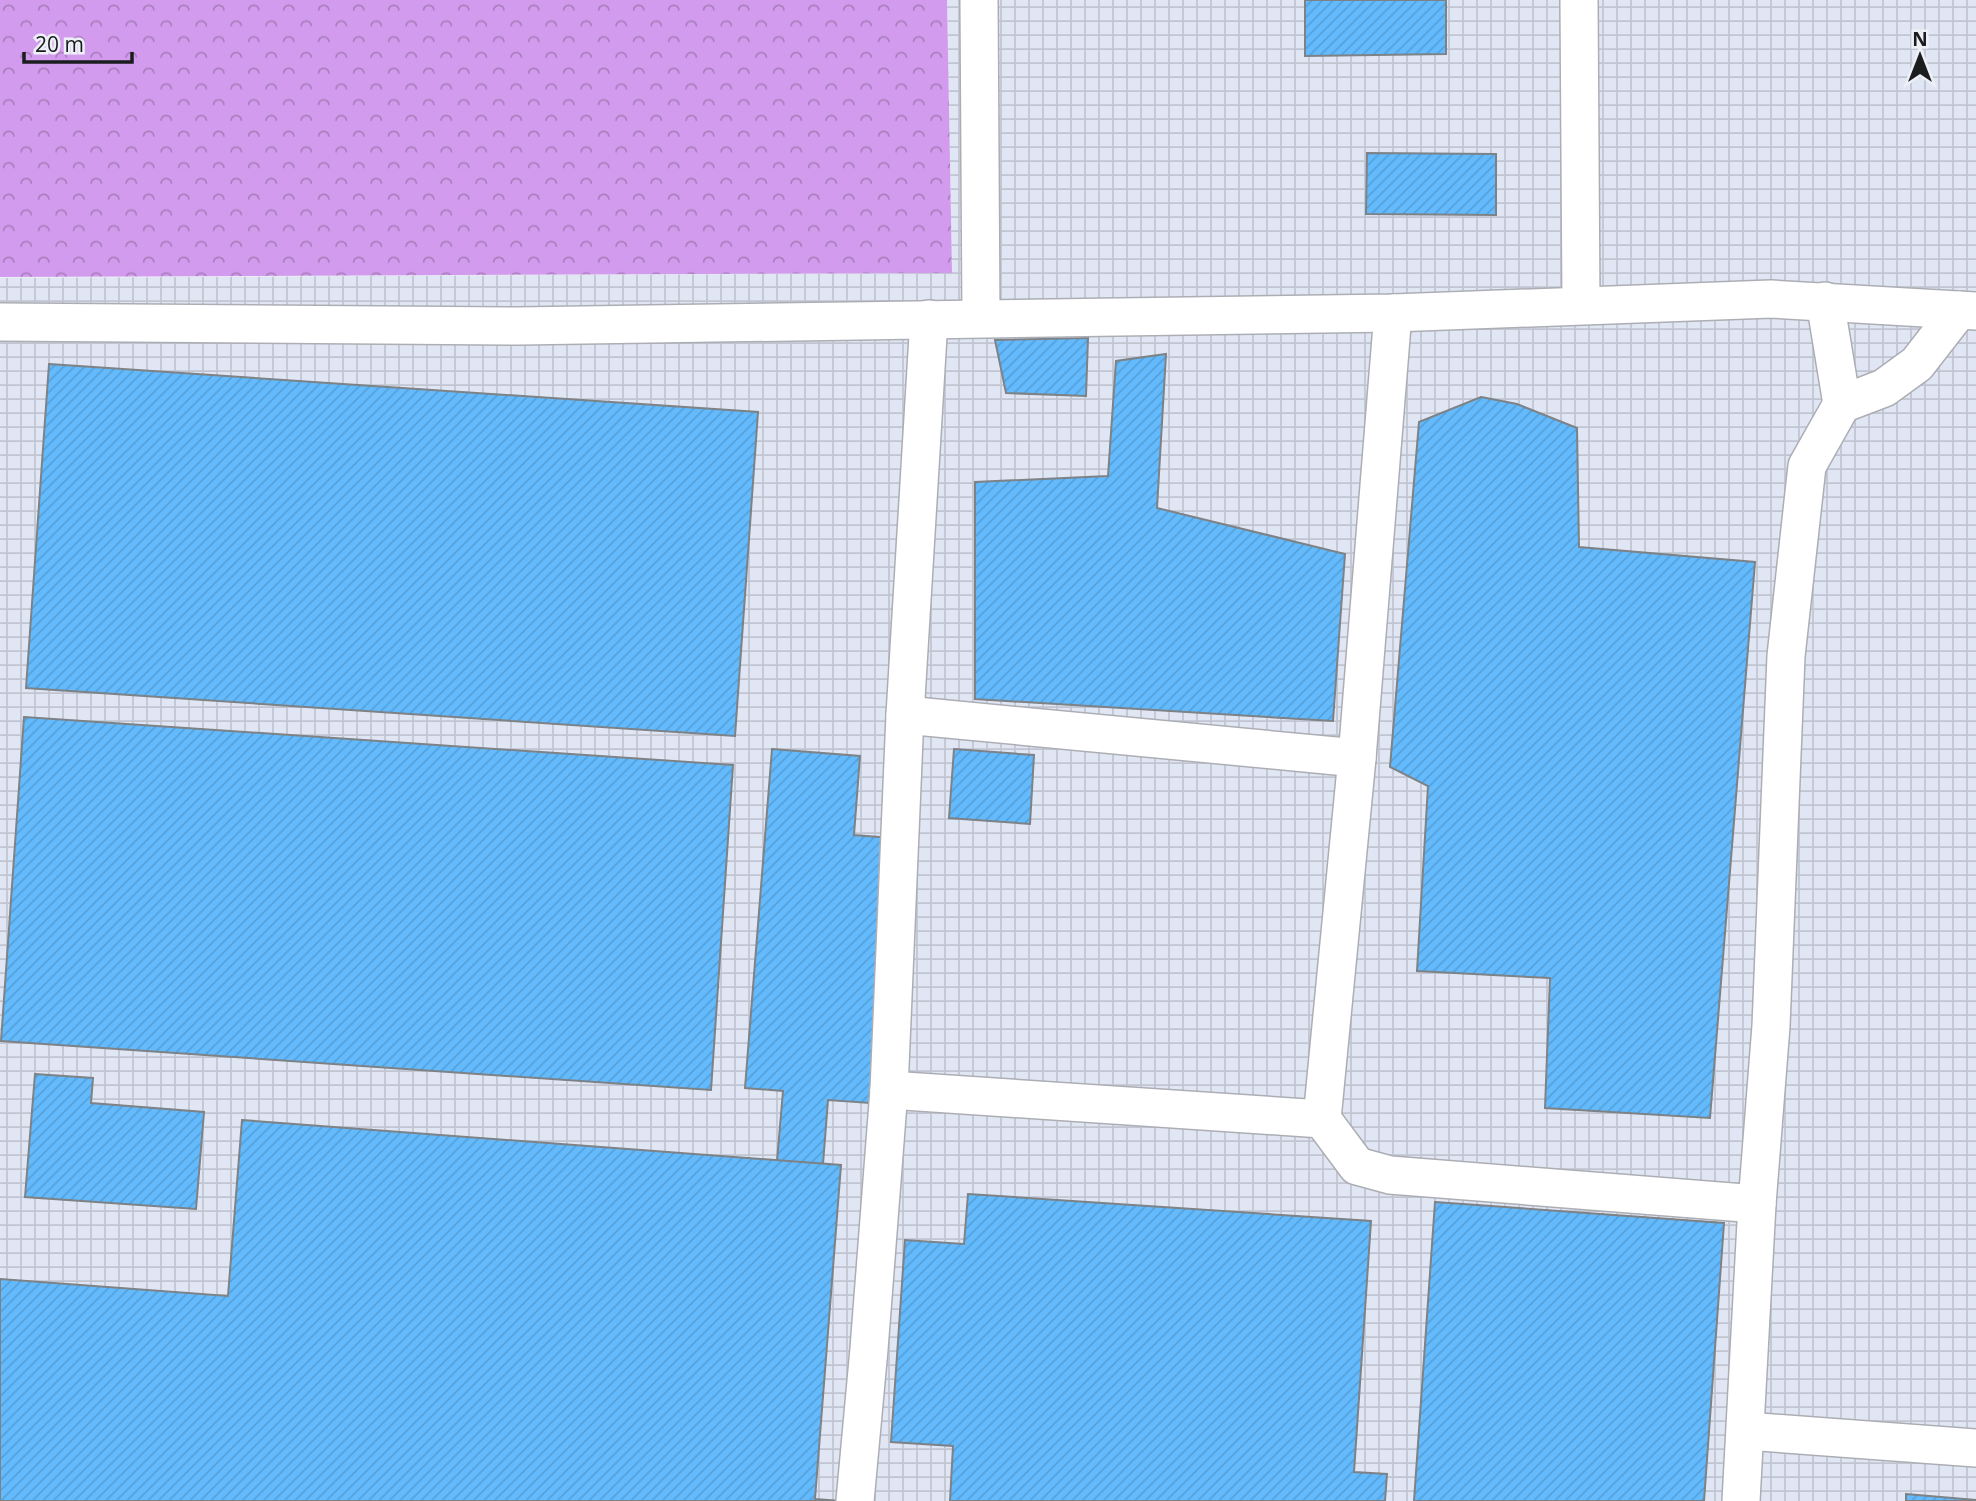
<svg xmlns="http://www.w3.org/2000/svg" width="1976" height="1501" font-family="'Open Sans',sans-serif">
	<defs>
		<pattern id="industrial-grid" width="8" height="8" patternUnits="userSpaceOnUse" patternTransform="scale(1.75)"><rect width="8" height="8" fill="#e1e6f4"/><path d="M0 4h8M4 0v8" fill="none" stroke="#c0c5d1"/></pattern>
		<pattern id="forest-crowns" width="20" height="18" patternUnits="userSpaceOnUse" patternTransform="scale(1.75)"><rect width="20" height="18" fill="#d29bed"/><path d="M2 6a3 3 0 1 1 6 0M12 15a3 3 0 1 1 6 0" fill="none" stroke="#aa7ebf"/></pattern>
		<pattern id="building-hatch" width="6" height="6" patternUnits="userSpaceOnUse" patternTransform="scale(1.75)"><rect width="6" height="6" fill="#63bbfe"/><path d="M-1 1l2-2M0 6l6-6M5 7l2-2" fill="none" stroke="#55a0d9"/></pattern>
	</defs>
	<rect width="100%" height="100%" fill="#eef0f7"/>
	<polygon fill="url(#industrial-grid)" points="947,0 1976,0 1976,1501 0,1501 0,278 952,273"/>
	<polygon fill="url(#forest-crowns)" points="0,0 947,0 952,273 0,277"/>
	<g fill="url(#building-hatch)" stroke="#7d8286" stroke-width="2">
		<polygon points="1305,0 1446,0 1446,54 1305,56"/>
		<polygon points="1367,153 1496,154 1496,215 1366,214"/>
		<polygon points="1088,338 1086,396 1006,393 995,340"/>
		<polygon points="1166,354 1157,508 1345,554 1333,721 975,699 975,482 1108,476 1116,361"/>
		<polygon points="49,364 758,412 735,736 26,688"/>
		<polygon points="1481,397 1517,404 1577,428 1579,547 1755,562 1710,1118 1545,1108 1550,978 1417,971 1428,786 1390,767 1419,422"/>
		<polygon points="24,717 733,765 711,1090 1,1041"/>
		<polygon points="772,749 860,756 854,835 891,838 870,1103 828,1100 823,1164 777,1161 783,1091 745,1088"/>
		<polygon points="954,749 1034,755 1030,824 949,818"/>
		<polygon points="35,1074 93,1078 91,1103 204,1112 196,1209 25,1197"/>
		<polygon points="242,1120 841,1165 815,1499 841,1501 0,1501 0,1279 228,1296"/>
		<polygon points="968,1194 1371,1221 1354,1472 1387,1474 1385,1501 950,1501 953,1446 891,1442 905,1240 964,1244"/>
		<polygon points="1435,1202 1724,1223 1704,1501 1414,1501"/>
		<polygon points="1906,1494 1976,1500 1976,1501 1906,1501"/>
	</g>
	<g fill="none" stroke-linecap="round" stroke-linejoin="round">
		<defs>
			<g id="minor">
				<polyline points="979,0 981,318"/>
				<polyline points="1579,0 1581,305"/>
				<polyline points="1825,301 1842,404"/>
				<polyline points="0,322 518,326 1393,313 1771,299 1976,311"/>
				<polyline points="905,715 1357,758"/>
				<polyline points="889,1090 1322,1119 1357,1166 1390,1175 1757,1204"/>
				<polyline points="1322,1119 1357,758 1393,313"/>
				<polyline points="1746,1431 1976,1448"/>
				<polyline points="855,1501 869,1349 889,1090 905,715 929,319"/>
				<polyline points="1741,1501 1757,1204 1771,1026 1786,656 1807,466 1842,404 1884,388 1917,364 1959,310"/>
			</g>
		</defs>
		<use href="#minor" stroke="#acaeb4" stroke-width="40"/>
		<use href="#minor" stroke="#fff" stroke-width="37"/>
	</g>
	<g transform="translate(1920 56)" stroke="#eef0f7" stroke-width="5" paint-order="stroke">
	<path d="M0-5L12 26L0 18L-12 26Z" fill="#1b1c1e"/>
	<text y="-10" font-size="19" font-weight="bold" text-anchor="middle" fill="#1b1c1e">N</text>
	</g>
	<path d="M24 52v10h108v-10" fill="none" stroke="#1b1c1e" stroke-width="3.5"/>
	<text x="35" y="52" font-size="21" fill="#1b1c1e" stroke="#eef0f7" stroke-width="5" paint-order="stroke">20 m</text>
</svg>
